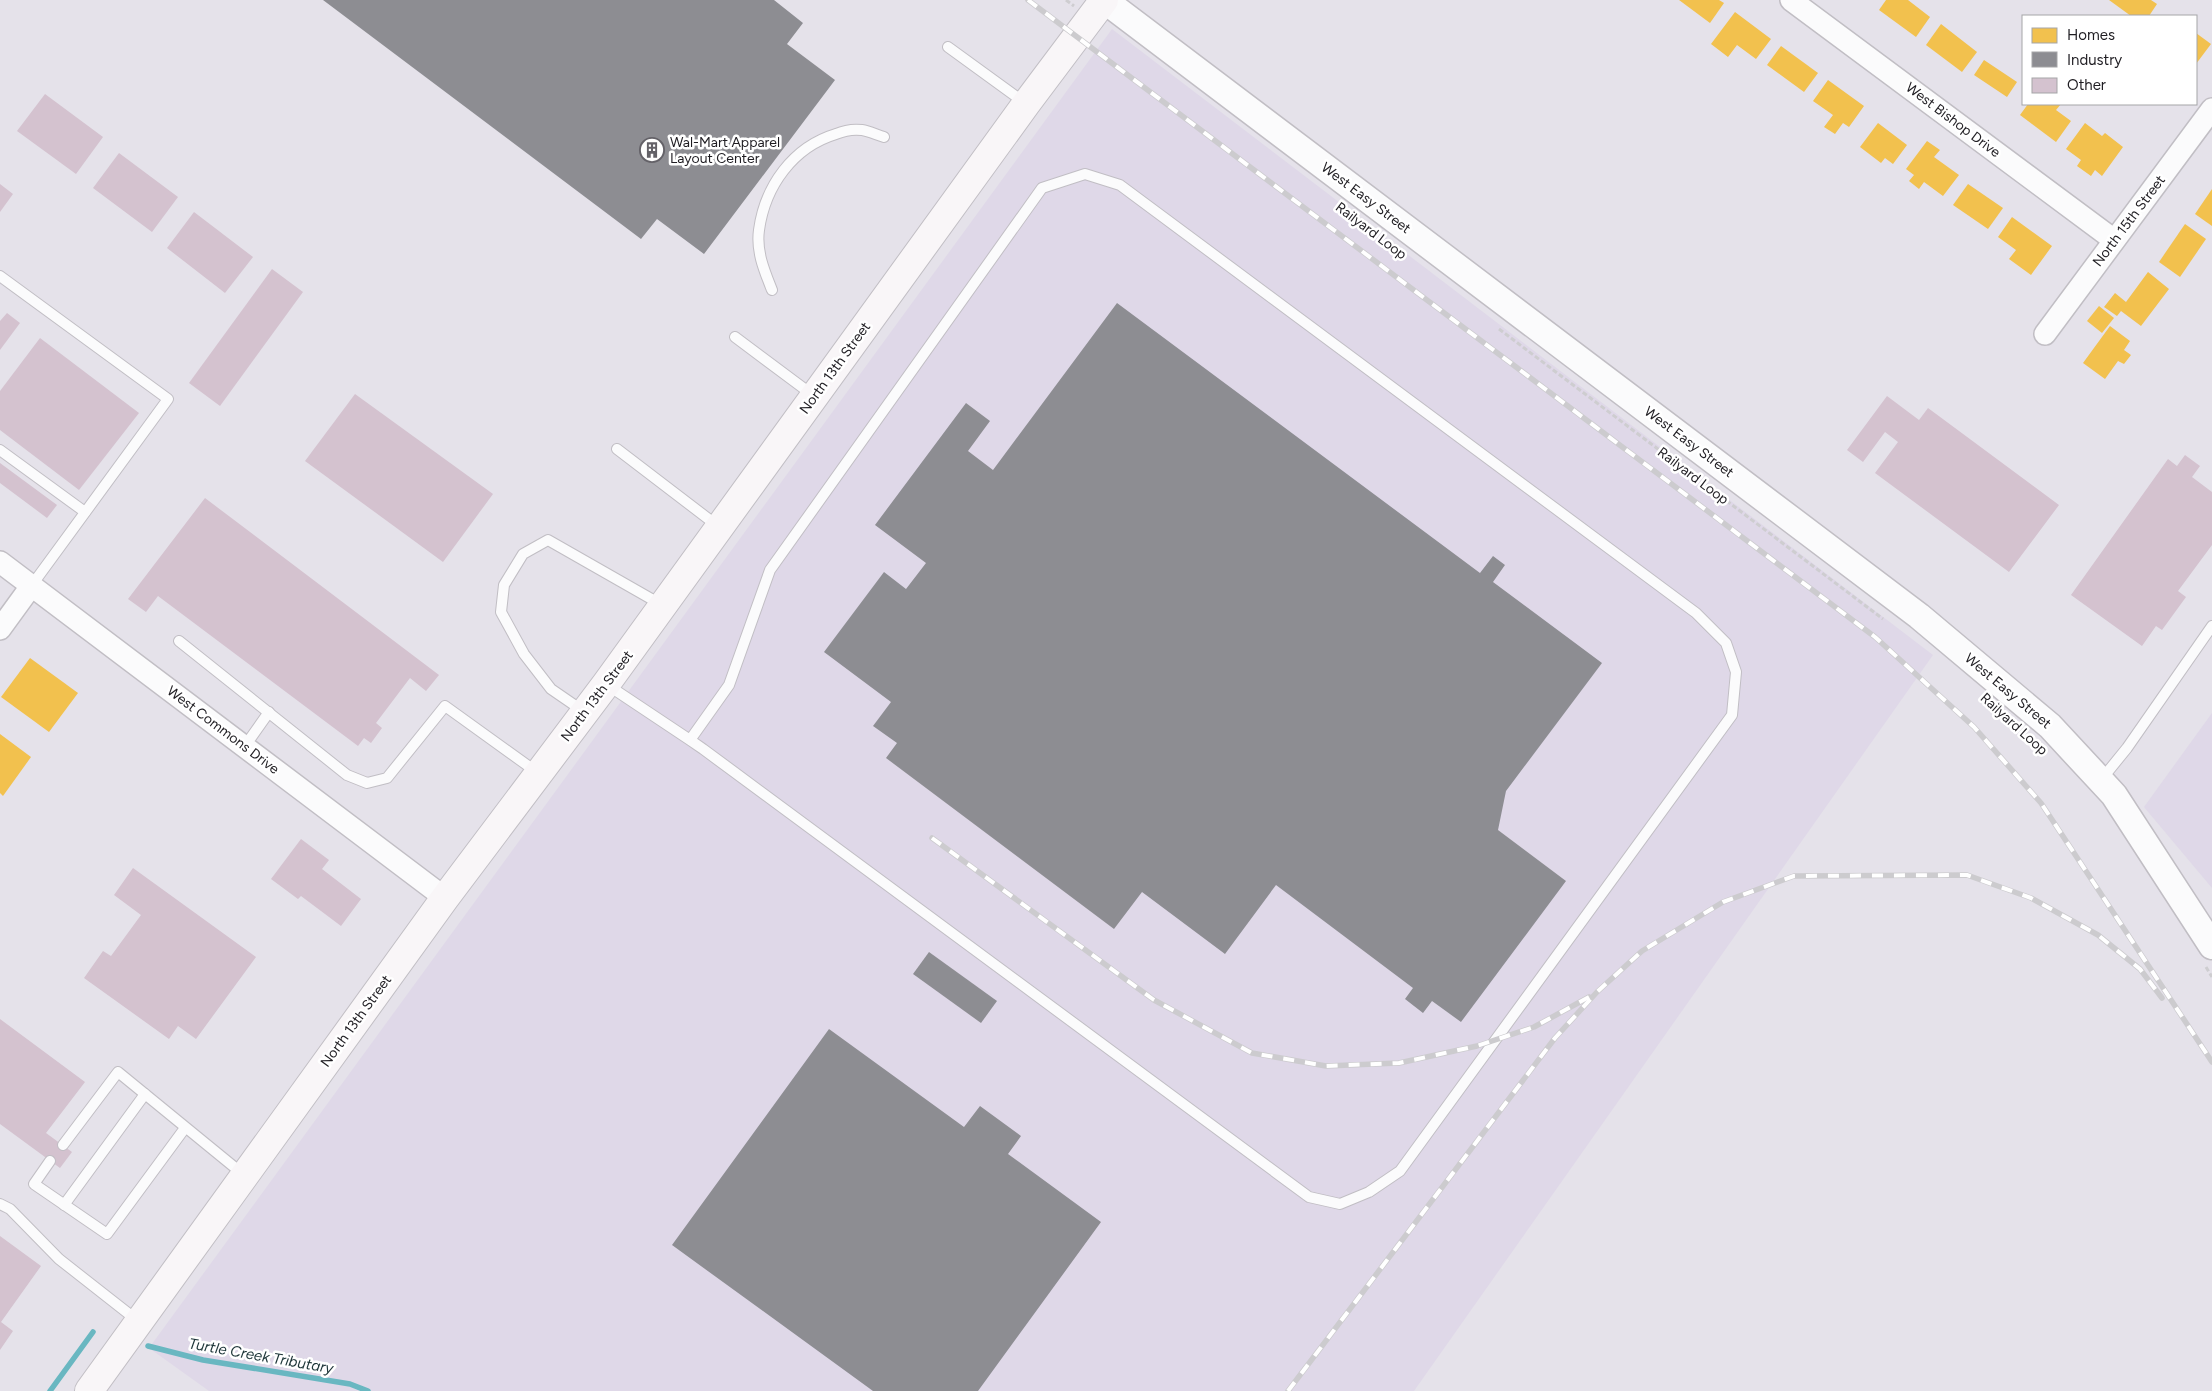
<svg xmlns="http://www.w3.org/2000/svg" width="2212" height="1391" font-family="Figtree,sans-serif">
	<rect width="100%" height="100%" fill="#e5e2ea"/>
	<g fill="#dfd8e8">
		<polygon points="1112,29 1933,655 1414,1391 209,1391 149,1348"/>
		<polygon points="2212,713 2212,888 2144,807"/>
	</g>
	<g fill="#f2c14e">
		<polygon points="1679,0 1719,0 1724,3 1710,23"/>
		<polygon points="1886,0 1908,0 1930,17 1916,37 1879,10"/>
		<polygon points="2109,0 2151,0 2157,4 2149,16 2131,16"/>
		<polygon points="1735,12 1771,39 1756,59 1737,45 1728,57 1711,44"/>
		<polygon points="1941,24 1977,52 1962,72 1926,45"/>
		<polygon points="2196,33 2211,44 2196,64"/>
		<polygon points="1781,46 1818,73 1804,92 1767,65"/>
		<polygon points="1984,60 2017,82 2007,97 1974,75"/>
		<polygon points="1828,80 1864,106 1849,127 1843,123 1835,134 1824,127 1833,115 1813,101"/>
		<polygon points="2028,104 2061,104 2056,110 2071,121 2056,142 2020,115"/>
		<polygon points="1878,123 1907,145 1893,164 1885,158 1881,163 1860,147"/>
		<polygon points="2085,123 2102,136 2105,133 2123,147 2102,176 2095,170 2091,176 2077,166 2081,160 2066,149"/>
		<polygon points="1927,141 1940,150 1934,157 1959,175 1943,196 1924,182 1919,189 1909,181 1914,175 1906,169"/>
		<polygon points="1968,184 2003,208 1988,229 1953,205"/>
		<polygon points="2212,189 2212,226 2195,214"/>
		<polygon points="2012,217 2052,246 2031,275 2009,259 2016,250 1998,237"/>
		<polygon points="2185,224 2206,239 2180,277 2159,262"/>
		<polygon points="2148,272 2169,289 2141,326 2121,311 2117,316 2104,307 2115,293 2126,302"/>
		<polygon points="2099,306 2114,318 2102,333 2087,321"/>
		<polygon points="2110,326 2130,341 2124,350 2131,355 2124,364 2118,361 2105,379 2083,363"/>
		<polygon points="30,658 78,693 49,732 1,697"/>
		<polygon points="0,734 31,757 3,796 0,793"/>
	</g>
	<g fill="#8d8d92">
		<polygon points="323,0 774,0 803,23 787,44 835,80 704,254 657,219 641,239"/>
		<polygon points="1117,303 1480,573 1493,556 1505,565 1493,582 1602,663 1506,791 1498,830 1566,881 1461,1022 1432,1001 1423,1013 1405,999 1413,988 1276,885 1225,954 1142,892 1114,929 886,758 897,743 873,726 891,702 824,652 884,572 906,589 926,563 875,525 966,403 990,421 968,451 993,470"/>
		<polygon points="929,952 997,1001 981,1023 913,974"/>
		<polygon points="829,1029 964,1127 980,1106 1021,1136 1008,1154 1101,1222 978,1391 873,1391 672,1245"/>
	</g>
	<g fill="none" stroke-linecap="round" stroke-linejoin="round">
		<g stroke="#69b7c1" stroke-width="5.5">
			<polyline points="148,1346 203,1360 350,1384 368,1391"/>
			<polyline points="50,1391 93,1332"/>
		</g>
	</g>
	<g fill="#d4c2cf">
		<polygon points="45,94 103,137 76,174 17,131"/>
		<polygon points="119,153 178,197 152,232 93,188"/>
		<polygon points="0,184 13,194 0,212"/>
		<polygon points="194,212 253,257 225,293 167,248"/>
		<polygon points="272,269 303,292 220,406 189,383"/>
		<polygon points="7,313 20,323 0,350 0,321"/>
		<polygon points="40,338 139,413 79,490 0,430 0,391"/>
		<polygon points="355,394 493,494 443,562 305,461"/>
		<polygon points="1887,396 1919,420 1928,408 2059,505 2009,572 1875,473 1898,442 1885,432 1863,462 1847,450"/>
		<polygon points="2185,455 2200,466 2192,477 2212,492 2212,545 2178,591 2186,597 2162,630 2156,626 2142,646 2071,595 2168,459 2177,466"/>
		<polygon points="0,463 57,505 47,518 0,483"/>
		<polygon points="205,498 439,675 426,691 410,678 376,723 382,728 371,743 364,738 358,746 158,596 146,612 128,599"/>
		<polygon points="301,839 329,860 322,869 361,899 341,926 301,896 298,899 271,879"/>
		<polygon points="133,868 256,957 196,1039 178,1026 169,1039 84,978 103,951 111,956 141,915 114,895"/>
		<polygon points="0,1019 85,1082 46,1133 72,1152 60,1168 0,1124"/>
		<polygon points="0,1236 41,1266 1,1322 13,1331 0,1350"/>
	</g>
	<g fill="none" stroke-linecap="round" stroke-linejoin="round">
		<defs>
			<g id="service">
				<polyline points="948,47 1025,103"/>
				<polyline points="0,276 168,399 32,585"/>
				<path d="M772,290C764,270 756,251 759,230C765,186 793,147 836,134C843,131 854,129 862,130C869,131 877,135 884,137"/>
				<polyline points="735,337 814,396"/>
				<polyline points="617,449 719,527"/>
				<polyline points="0,450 85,512"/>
				<polyline points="179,641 347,775 367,783 387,778 445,706 538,773"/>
				<polyline points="606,684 690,740 703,749 1309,1197 1340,1204 1369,1192 1400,1171 1732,715 1736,672 1726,643 1696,613 1120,185 1085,174 1042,188 770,570 729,685 690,740"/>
				<polyline points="583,711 551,689 524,654 501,612 504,585 523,554 548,540 662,605"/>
				<polyline points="245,746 269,712"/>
				<polyline points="2101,780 2127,748 2212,626"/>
				<polyline points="63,1145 118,1072 244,1175"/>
				<polyline points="50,1161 34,1184 107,1234 185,1128"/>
				<polyline points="0,1204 10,1209 59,1259 138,1321"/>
				<polyline points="64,1205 145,1094"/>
			</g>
			<g id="minor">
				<polyline points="1791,0 2114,240"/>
				<polyline points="2045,334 2212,109"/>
				<polyline points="0,562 445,898"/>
				<polyline points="0,629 32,585"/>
			</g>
			<polyline id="tertiary" points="1104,0 1919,616 2050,726 2114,795 2212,946"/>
			<polyline id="secondary" points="89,1391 445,898 606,684 1026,104 1104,0"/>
		</defs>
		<use href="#service" stroke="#c1bec4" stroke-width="12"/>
		<use href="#minor" stroke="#c1bec4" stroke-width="24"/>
		<use href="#tertiary" stroke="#c1bec4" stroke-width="29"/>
		<use href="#secondary" stroke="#c1bec4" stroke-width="30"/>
		<g stroke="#cecdd0" stroke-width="3" stroke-dasharray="5 2.5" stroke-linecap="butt">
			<polyline points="1066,0 1074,6"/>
			<polyline points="1499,329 1883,619"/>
			<polyline points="2206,967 2212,977"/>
		</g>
		<use href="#service" stroke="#fbfbfc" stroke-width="10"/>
		<use href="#minor" stroke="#fbfbfc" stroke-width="21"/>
		<use href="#tertiary" stroke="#fbfbfc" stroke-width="26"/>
		<use href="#secondary" stroke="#f9f6f8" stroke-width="28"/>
		<defs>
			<g id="rail">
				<polyline points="1028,0 1875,637 1974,727 2041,803 2212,1062"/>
				<polyline points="932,838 1154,1000 1252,1053 1326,1066 1399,1063 1477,1046 1534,1027 1589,997"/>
				<polyline points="1288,1391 1555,1038 1597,992 1642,951 1723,902 1794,876 1967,875 2031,898 2098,935 2140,969 2162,998"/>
			</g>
		</defs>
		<use href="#rail" stroke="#cccbce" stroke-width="5.5"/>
		<use href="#rail" stroke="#fff" stroke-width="4" stroke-dasharray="11" stroke-linecap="butt"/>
	</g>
	<defs>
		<symbol id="building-ring" viewBox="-11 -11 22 22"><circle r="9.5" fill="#fff" stroke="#646268" stroke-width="1.5"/><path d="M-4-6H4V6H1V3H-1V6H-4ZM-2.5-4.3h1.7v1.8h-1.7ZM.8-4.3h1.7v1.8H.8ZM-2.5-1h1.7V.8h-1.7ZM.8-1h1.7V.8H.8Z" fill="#646268"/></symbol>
	</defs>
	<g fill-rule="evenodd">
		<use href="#building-ring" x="638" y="136" width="28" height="28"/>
	</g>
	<g text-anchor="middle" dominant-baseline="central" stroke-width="5" stroke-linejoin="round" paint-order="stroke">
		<g font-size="14" fill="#1f1d22" stroke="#fff">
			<text transform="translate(1953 120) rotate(37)">West Bishop Drive</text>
			<text transform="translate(1366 198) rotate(37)">West Easy Street</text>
			<text transform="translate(2129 221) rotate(-53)">North 15th Street</text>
			<text transform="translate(1371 231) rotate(37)">Railyard Loop</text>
			<text transform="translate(835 368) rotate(-54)">North 13th Street</text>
			<text transform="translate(1689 442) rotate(37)">West Easy Street</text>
			<text transform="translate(1693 476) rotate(37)">Railyard Loop</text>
			<text transform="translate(2008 691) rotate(40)">West Easy Street</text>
			<text transform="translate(597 696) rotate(-53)">North 13th Street</text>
			<text transform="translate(2014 724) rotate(42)">Railyard Loop</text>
			<text transform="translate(223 730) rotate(37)">West Commons Drive</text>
			<text transform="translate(356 1021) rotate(-54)">North 13th Street</text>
		</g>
		<g font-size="14" fill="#1f1d22" stroke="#fff" text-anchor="start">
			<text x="670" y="142">Wal-Mart Apparel<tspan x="670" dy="16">Layout Center</tspan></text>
		</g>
		<g font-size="15" font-style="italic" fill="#1d3538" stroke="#fff">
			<text transform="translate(261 1356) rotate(10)">Turtle Creek Tributary</text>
		</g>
	</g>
	<rect x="2022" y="15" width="175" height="90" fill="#ffffff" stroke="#a5a5a7"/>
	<rect x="2032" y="28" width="25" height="15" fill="#f2c14e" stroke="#a5a5a7"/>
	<text x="2067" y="40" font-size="15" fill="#1f1d22">Homes</text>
	<rect x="2032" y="52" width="25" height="15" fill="#8d8d92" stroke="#a5a5a7"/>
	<text x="2067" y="65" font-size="15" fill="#1f1d22">Industry</text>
	<rect x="2032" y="78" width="25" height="15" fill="#d4c2cf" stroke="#a5a5a7"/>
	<text x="2067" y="90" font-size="15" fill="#1f1d22">Other</text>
</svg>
